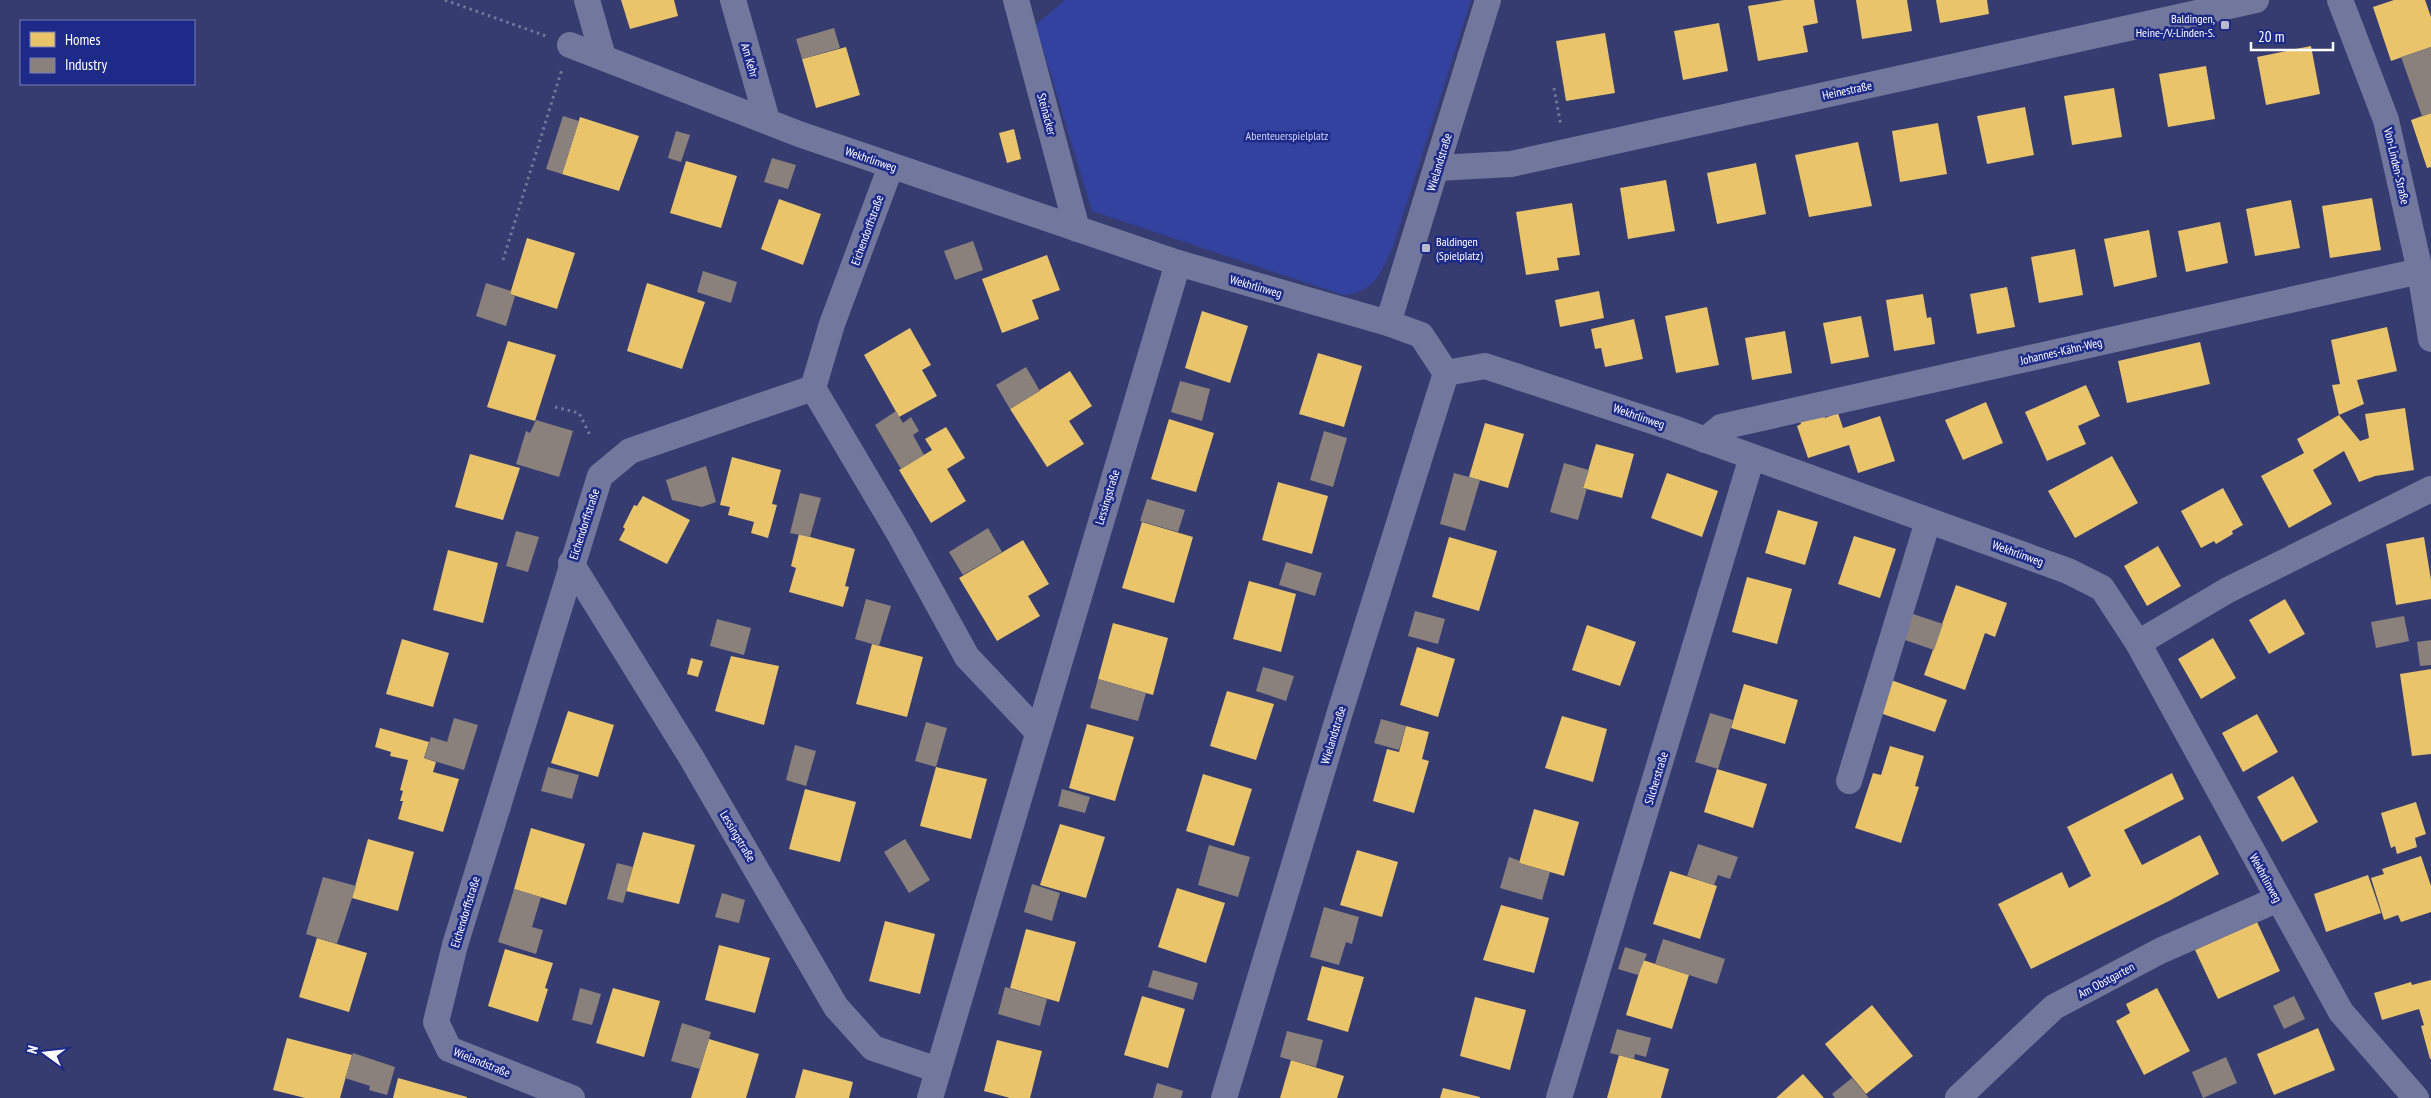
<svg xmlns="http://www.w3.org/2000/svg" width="2431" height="1098" font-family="'PT Sans Narrow',sans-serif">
	<rect width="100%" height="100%" fill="#363c6f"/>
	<path fill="#34429f" d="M1065,0H1471L1392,250C1378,276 1375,292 1343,295L1092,211L1036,25Z"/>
	<g fill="#e9c46a">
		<polygon points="621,0 674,0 678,16 630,29"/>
		<polygon points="1784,0 1814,0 1818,23 1803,26 1808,52 1758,61 1748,6"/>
		<polygon points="1856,0 1907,0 1912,31 1862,39"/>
		<polygon points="1936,0 1987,0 1989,14 1940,23"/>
		<polygon points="2394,0 2425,0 2431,17 2431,47 2391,61 2373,7"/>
		<polygon points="1719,23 1728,71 1683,80 1674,31"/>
		<polygon points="1605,33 1615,93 1566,101 1556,41"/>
		<polygon points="2311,46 2320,94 2266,105 2257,57"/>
		<polygon points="846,47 860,95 816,108 802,59"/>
		<polygon points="2206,66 2215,119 2168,127 2159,74"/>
		<polygon points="2114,88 2122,137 2072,145 2064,96"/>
		<polygon points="2025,107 2034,155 1987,164 1977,116"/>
		<polygon points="2431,113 2431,167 2427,168 2411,120"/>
		<polygon points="580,117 639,136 619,191 562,174"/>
		<polygon points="1938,123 1947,174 1900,182 1892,131"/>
		<polygon points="1014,129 1021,159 1007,163 999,133"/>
		<polygon points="1858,142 1872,206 1809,217 1795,155"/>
		<polygon points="686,161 737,176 721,228 670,213"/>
		<polygon points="1756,163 1766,214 1717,224 1707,173"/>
		<polygon points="1666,180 1675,231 1628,239 1620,188"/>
		<polygon points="2372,198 2381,250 2330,258 2322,206"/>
		<polygon points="779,199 821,214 803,265 761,249"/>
		<polygon points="2291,200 2300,248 2255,256 2246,209"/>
		<polygon points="1572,203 1580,255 1557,258 1559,270 1526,275 1516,212"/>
		<polygon points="2220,222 2228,263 2186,272 2178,231"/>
		<polygon points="2149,230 2157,277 2114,287 2104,239"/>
		<polygon points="527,238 575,253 557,309 510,294"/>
		<polygon points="2075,249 2083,295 2039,303 2031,257"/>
		<polygon points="1047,255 1060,290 1032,300 1039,319 1002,333 982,279"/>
		<polygon points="647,283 705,302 682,369 627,351"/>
		<polygon points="2007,287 2015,327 1977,334 1970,294"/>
		<polygon points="1599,291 1604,318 1560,327 1555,300"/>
		<polygon points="1923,294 1927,318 1931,317 1935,344 1894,351 1886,300"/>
		<polygon points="1707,307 1719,365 1676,373 1665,316"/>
		<polygon points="1202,311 1248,326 1230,383 1185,368"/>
		<polygon points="1861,316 1869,357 1831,364 1823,323"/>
		<polygon points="1634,319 1643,359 1605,367 1601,348 1595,349 1591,329"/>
		<polygon points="2387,327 2397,371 2357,380 2364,404 2339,415 2332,385 2340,384 2331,340"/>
		<polygon points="910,328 931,365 922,370 937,396 899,417 864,355"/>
		<polygon points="1785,331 1792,373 1752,380 1745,338"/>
		<polygon points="508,341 556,355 535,421 487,407"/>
		<polygon points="2200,342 2210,384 2127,403 2118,361"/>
		<polygon points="1318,353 1362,366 1344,427 1299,414"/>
		<polygon points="1070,371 1092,406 1069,421 1084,444 1047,467 1010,409"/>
		<polygon points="2086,385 2100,416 2078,426 2086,444 2047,461 2025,412"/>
		<polygon points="1986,402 2003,443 1963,460 1945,420"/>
		<polygon points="2405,408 2414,470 2375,476 2359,482 2344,451 2313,470 2332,504 2289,528 2261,476 2304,453 2297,439 2339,415 2360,441 2369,438 2365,414"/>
		<polygon points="1823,410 1825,418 1838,413 1843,428 1880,416 1895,461 1858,473 1849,445 1808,458 1797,426 1801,424 1799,418"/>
		<polygon points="1169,419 1214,433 1196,492 1151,479"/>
		<polygon points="1485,423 1524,434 1508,488 1469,477"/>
		<polygon points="946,427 965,458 947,469 966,501 931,523 899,470 932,450 925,439"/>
		<polygon points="1596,444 1634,454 1622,498 1583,488"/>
		<polygon points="470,454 520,468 503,520 455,507"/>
		<polygon points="2112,456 2138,503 2075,538 2048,491"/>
		<polygon points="732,457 781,470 772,504 777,505 768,538 751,533 754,522 728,515 730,507 720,505"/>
		<polygon points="1667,473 1718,491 1702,537 1651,518"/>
		<polygon points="1278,482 1328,496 1312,554 1262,540"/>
		<polygon points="2223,488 2243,525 2232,531 2233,534 2216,544 2214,541 2201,548 2181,511"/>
		<polygon points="643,496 690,520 667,564 619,540 625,529 623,527 634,505 637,506"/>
		<polygon points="1778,510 1818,522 1805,565 1765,553"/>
		<polygon points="1142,522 1193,537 1174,603 1122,588"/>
		<polygon points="799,534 855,549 845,586 849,587 843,607 789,592 796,568 791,566"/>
		<polygon points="1854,536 1896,549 1880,598 1838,584"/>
		<polygon points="1449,537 1497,551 1479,611 1432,597"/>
		<polygon points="2424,537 2431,580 2431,599 2396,605 2386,544"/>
		<polygon points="1023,540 1049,584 1028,596 1040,616 997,641 959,578"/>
		<polygon points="2158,546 2181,586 2147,606 2124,566"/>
		<polygon points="448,550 498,563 483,623 433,610"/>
		<polygon points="1747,577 1792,589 1777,644 1732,632"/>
		<polygon points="1249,581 1296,594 1281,652 1233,639"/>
		<polygon points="1956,585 2007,603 1995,637 1985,633 1965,690 1924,675"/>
		<polygon points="2285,599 2305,634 2269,654 2249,620"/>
		<polygon points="1113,623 1168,638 1153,695 1098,679"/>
		<polygon points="1587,625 1636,642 1620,686 1572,670"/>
		<polygon points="2213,638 2236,678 2201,699 2178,659"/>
		<polygon points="402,639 449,653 433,707 386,694"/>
		<polygon points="872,644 923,657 907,717 856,704"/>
		<polygon points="1417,647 1455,659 1438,717 1400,705"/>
		<polygon points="731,656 779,666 764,725 715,711"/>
		<polygon points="691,658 703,661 698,677 687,674"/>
		<polygon points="2431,669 2431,754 2412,756 2400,674"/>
		<polygon points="1891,680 1947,700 1935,732 1880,713"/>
		<polygon points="1744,684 1798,700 1785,744 1731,728"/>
		<polygon points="1227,691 1274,704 1256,760 1210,746"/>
		<polygon points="568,711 614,725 598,777 551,763"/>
		<polygon points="2257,714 2278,752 2243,772 2222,733"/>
		<polygon points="1562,716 1607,729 1593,782 1545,768"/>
		<polygon points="1087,724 1134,737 1115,801 1069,788"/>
		<polygon points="1406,726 1429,732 1422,759 1429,761 1414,813 1373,801 1387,749 1399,752"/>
		<polygon points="380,728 429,742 424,758 436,762 433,772 459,779 443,832 398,819 403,801 400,801 403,791 400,790 408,760 390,756 391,752 375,747"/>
		<polygon points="1890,746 1924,756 1915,786 1919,787 1901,843 1855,828 1873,773 1881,775"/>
		<polygon points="936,767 987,779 971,839 920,826"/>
		<polygon points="1717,769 1767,784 1753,828 1704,812"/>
		<polygon points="2172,773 2184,799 2124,830 2142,865 2200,835 2219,874 2169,901 2031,969 1998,904 2062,872 2069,888 2091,876 2067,827"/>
		<polygon points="1203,774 1252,789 1234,846 1186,831"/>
		<polygon points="2293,776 2318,822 2282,842 2257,797"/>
		<polygon points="805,789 856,802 840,862 789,849"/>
		<polygon points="2416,802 2426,834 2415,838 2417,847 2397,854 2395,846 2391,848 2381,813"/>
		<polygon points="1534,809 1579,822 1564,876 1519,863"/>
		<polygon points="1060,824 1105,837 1086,898 1040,885"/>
		<polygon points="531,828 585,844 566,905 514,889"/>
		<polygon points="643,832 695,845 679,904 626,891"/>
		<polygon points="368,839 414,852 398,911 352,898"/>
		<polygon points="1357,850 1398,862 1382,917 1340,905"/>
		<polygon points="2421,856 2431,886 2431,912 2401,922 2398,915 2384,920 2371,878 2384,874 2382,869"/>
		<polygon points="1670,871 1717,886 1700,939 1653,924"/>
		<polygon points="2368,875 2381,913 2326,932 2314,894"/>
		<polygon points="1177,888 1225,903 1206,963 1158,947"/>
		<polygon points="1501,905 1549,918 1534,973 1483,960"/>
		<polygon points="885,921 935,934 920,994 869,981"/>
		<polygon points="2257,922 2280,971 2218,999 2195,950"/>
		<polygon points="1026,929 1076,942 1059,1002 1010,988"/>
		<polygon points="317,938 367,953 349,1012 299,997"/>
		<polygon points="719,945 770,958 755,1013 705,1000"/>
		<polygon points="505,949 553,963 545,988 548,989 538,1022 488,1006"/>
		<polygon points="1643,960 1689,975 1672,1029 1626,1015"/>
		<polygon points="1322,966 1364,977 1348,1032 1307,1020"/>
		<polygon points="2431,980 2431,1059 2430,1059 2421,1026 2424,1025 2419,1009 2382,1020 2374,993 2411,982 2412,985"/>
		<polygon points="613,988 660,1001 644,1057 596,1043"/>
		<polygon points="2157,988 2190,1051 2144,1075 2116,1021 2130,1013 2126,1004"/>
		<polygon points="1142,996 1185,1009 1168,1068 1124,1055"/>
		<polygon points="1475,997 1526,1010 1510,1070 1460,1056"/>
		<polygon points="1872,1005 1913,1056 1866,1094 1825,1044"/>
		<polygon points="2318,1028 2335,1070 2274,1095 2257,1054"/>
		<polygon points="287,1038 352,1055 340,1098 305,1098 273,1090"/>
		<polygon points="709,1039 759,1054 746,1098 691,1098"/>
		<polygon points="997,1040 1042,1051 1030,1098 1010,1098 984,1091"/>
		<polygon points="1619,1055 1669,1069 1661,1098 1607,1098"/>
		<polygon points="1291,1060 1344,1076 1337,1098 1280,1098"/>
		<polygon points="803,1069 853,1082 849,1098 795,1098"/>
		<polygon points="1803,1074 1824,1098 1776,1098"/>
		<polygon points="398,1078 467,1097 467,1098 393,1098"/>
		<polygon points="1443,1088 1480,1097 1480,1098 1440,1098"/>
	</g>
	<g fill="#8a817c">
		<polygon points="834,28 840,48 802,59 796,39"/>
		<polygon points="2431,47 2431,113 2422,116 2401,57"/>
		<polygon points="563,116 579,121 562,174 546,169"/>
		<polygon points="676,131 690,135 681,162 668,158"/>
		<polygon points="772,158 796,165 788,189 764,182"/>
		<polygon points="973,241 983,270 955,280 944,251"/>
		<polygon points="703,271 737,282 731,303 697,292"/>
		<polygon points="486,283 511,291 510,294 515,296 506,326 476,316"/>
		<polygon points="1026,367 1040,391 1010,409 996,385"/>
		<polygon points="1180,381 1210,389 1202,421 1171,412"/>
		<polygon points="896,411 903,423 911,417 919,431 913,435 924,455 901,469 875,425"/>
		<polygon points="536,420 573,431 559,477 516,464 526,431 530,433"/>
		<polygon points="1324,431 1347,438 1333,487 1310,480"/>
		<polygon points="1564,463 1589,470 1583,488 1587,488 1578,520 1550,512"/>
		<polygon points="706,466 716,502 702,507 672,500 666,480"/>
		<polygon points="1454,473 1480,480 1465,531 1440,524"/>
		<polygon points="800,493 821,498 810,537 790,533"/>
		<polygon points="1147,499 1185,510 1178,532 1140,521"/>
		<polygon points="988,528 1002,552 963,575 949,552"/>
		<polygon points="516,531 539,537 528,572 506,566"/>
		<polygon points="1286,562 1322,573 1315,596 1279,585"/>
		<polygon points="866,599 891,606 879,646 855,639"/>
		<polygon points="1415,611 1445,619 1438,644 1408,636"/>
		<polygon points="1910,613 1943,624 1934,650 1902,639"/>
		<polygon points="2404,616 2409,641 2376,648 2371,622"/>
		<polygon points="717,619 751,628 744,655 710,646"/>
		<polygon points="2431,640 2431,665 2420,666 2417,642"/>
		<polygon points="1263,667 1294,676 1286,701 1256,691"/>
		<polygon points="1098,679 1146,693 1138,721 1090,708"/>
		<polygon points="1710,713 1733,720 1718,769 1695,762"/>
		<polygon points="454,718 478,725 464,770 424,758 431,737 447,742"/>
		<polygon points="1381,719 1406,726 1399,750 1374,743"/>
		<polygon points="926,722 947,728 936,767 915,761"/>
		<polygon points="795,745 816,751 806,786 786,780"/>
		<polygon points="548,767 579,775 572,799 541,791"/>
		<polygon points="1062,789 1090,797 1085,813 1058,806"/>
		<polygon points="905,839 930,880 909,893 884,852"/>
		<polygon points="1698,844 1738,857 1730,879 1718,875 1714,885 1687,876"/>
		<polygon points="1209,845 1250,857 1238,897 1198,885"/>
		<polygon points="1509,857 1520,861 1519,863 1550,872 1542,900 1500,888"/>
		<polygon points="617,863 633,867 623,903 607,899"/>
		<polygon points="323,877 356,886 337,944 306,934"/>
		<polygon points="1032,884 1060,893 1052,921 1024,912"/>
		<polygon points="514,889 541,897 532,927 543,930 536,954 498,942"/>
		<polygon points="722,893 745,900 739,923 715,917"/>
		<polygon points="1324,907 1359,917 1352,944 1346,942 1339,965 1310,957"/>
		<polygon points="1663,939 1725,959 1717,984 1655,964"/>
		<polygon points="1625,947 1647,954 1638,975 1618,969"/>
		<polygon points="1153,970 1198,983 1193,1000 1148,987"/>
		<polygon points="1005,987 1047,999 1040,1026 998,1014"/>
		<polygon points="580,988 601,994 592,1025 572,1020"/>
		<polygon points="2294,996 2305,1019 2284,1029 2273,1006"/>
		<polygon points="682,1023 711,1032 700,1069 671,1061"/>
		<polygon points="1617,1029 1651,1038 1646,1057 1635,1054 1634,1059 1610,1053"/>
		<polygon points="1287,1031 1323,1040 1316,1067 1280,1057"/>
		<polygon points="353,1053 395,1067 387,1095 369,1090 370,1086 345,1078"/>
		<polygon points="2226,1057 2237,1083 2203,1098 2192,1072"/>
		<polygon points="1852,1078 1869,1098 1835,1098 1832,1094"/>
		<polygon points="1157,1083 1183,1091 1181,1098 1153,1098"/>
	</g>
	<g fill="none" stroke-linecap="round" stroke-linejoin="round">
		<g stroke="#72779d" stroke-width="3" stroke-dasharray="2.5 4" stroke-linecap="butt">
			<polyline points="445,0 546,36"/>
			<polyline points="1554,88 1561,126"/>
			<polyline points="503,260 562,69"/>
			<polyline points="555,407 579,413 591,437"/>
		</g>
		<g stroke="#72779d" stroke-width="26">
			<polyline points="587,0 603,57"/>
			<polyline points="733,0 767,120"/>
			<polyline points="1016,0 1077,229"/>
			<polyline points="2340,0 2386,120 2420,271 2431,339"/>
			<polyline points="570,45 799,134 1178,263 1388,323 1421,335 1446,373 1485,366 1673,428 2068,571 2102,588 2138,643 2341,1012 2416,1098"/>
			<polyline points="1437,168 1511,164 2256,0"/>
			<polyline points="1388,323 1488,0"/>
			<polyline points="813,388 900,535 967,657 1037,731"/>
			<polyline points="1705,440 1721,427 2420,271"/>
			<polyline points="571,563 691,757 836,1007 873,1048 938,1070"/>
			<polyline points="2138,643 2228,590 2431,489"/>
			<polyline points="1849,781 1928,521"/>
			<polyline points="572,1098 449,1049 436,1022 455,945 600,476 630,451 813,388 832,324 891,166"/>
			<polyline points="930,1098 1178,263"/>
			<polyline points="1224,1098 1340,712 1446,373"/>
			<polyline points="1559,1098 1752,457"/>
			<polyline points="1958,1098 2054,1007 2160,951 2278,899"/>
		</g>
	</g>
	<g fill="#b9bbcd" stroke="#1e2a87" stroke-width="2">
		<rect x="2220" y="20" width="10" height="10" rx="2.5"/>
		<rect x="1421" y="243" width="10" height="10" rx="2.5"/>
	</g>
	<g text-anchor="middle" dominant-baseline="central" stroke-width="5" stroke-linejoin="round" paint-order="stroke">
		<g font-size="12" fill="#fff" stroke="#1e2a87" text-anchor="end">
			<text x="2215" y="18">Baldingen,<tspan x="2215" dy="14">Heine-/V.-Linden-S.</tspan></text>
			<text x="1436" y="241" text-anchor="start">Baldingen<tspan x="1436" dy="14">(Spielplatz)</tspan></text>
		</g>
		<g font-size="12" fill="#fff" stroke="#1e2a87">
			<text transform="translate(750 60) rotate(74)">Am Kehr</text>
			<text transform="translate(1847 90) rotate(-12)">Heinestraße</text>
			<text transform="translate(1047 114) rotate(75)">Steinäcker</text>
			<text transform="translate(871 159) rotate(19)">Wekhrlinweg</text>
			<text transform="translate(1439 162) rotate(-73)">Wielandstraße</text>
			<text transform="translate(2397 166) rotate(77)">Von-Linden-Straße</text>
			<text transform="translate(867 230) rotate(-70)">Eichendorffstraße</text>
			<text transform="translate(1256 286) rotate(16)">Wekhrlinweg</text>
			<text transform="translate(2061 351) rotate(-13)">Johannes-Kähn-Weg</text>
			<text transform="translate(1639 416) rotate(19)">Wekhrlinweg</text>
			<text transform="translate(1107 497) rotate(-73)">Lessingstraße</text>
			<text transform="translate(584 524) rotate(-72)">Eichendorffstraße</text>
			<text transform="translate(2018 553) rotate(20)">Wekhrlinweg</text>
			<text transform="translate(1333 735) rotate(-73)">Wielandstraße</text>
			<text transform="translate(1656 778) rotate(-73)">Silcherstraße</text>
			<text transform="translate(738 836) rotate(59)">Lessingstraße</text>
			<text transform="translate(2266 878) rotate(61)">Wekhrlinweg</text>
			<text transform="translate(465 912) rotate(-73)">Eichendorffstraße</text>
			<text transform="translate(2106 980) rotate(-28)">Am Obstgarten</text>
			<text transform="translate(482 1062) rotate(22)">Wielandstraße</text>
		</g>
		<g font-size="12" fill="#ccd2f8" stroke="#1e2a87">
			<text x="1287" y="135">Abenteuerspielplatz</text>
		</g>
	</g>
	<rect x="20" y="20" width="175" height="65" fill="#1e2a87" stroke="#787fb7"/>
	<rect x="30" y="32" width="25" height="15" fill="#e9c46a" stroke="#787fb7"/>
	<text x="65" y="45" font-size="15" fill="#ffffff">Homes</text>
	<rect x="30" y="58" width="25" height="15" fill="#8a817c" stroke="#787fb7"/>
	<text x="65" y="70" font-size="15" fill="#ffffff">Industry</text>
	<g transform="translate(45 1053) rotate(285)" stroke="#1e2a87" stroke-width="4" paint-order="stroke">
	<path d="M0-4L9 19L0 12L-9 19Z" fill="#ffffff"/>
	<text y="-8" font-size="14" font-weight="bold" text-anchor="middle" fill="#ffffff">N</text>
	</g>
	<path d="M2251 42v8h82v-8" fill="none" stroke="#ffffff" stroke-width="2.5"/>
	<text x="2258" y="42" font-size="15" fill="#ffffff" stroke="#1e2a87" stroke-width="4" paint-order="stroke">20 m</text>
</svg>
